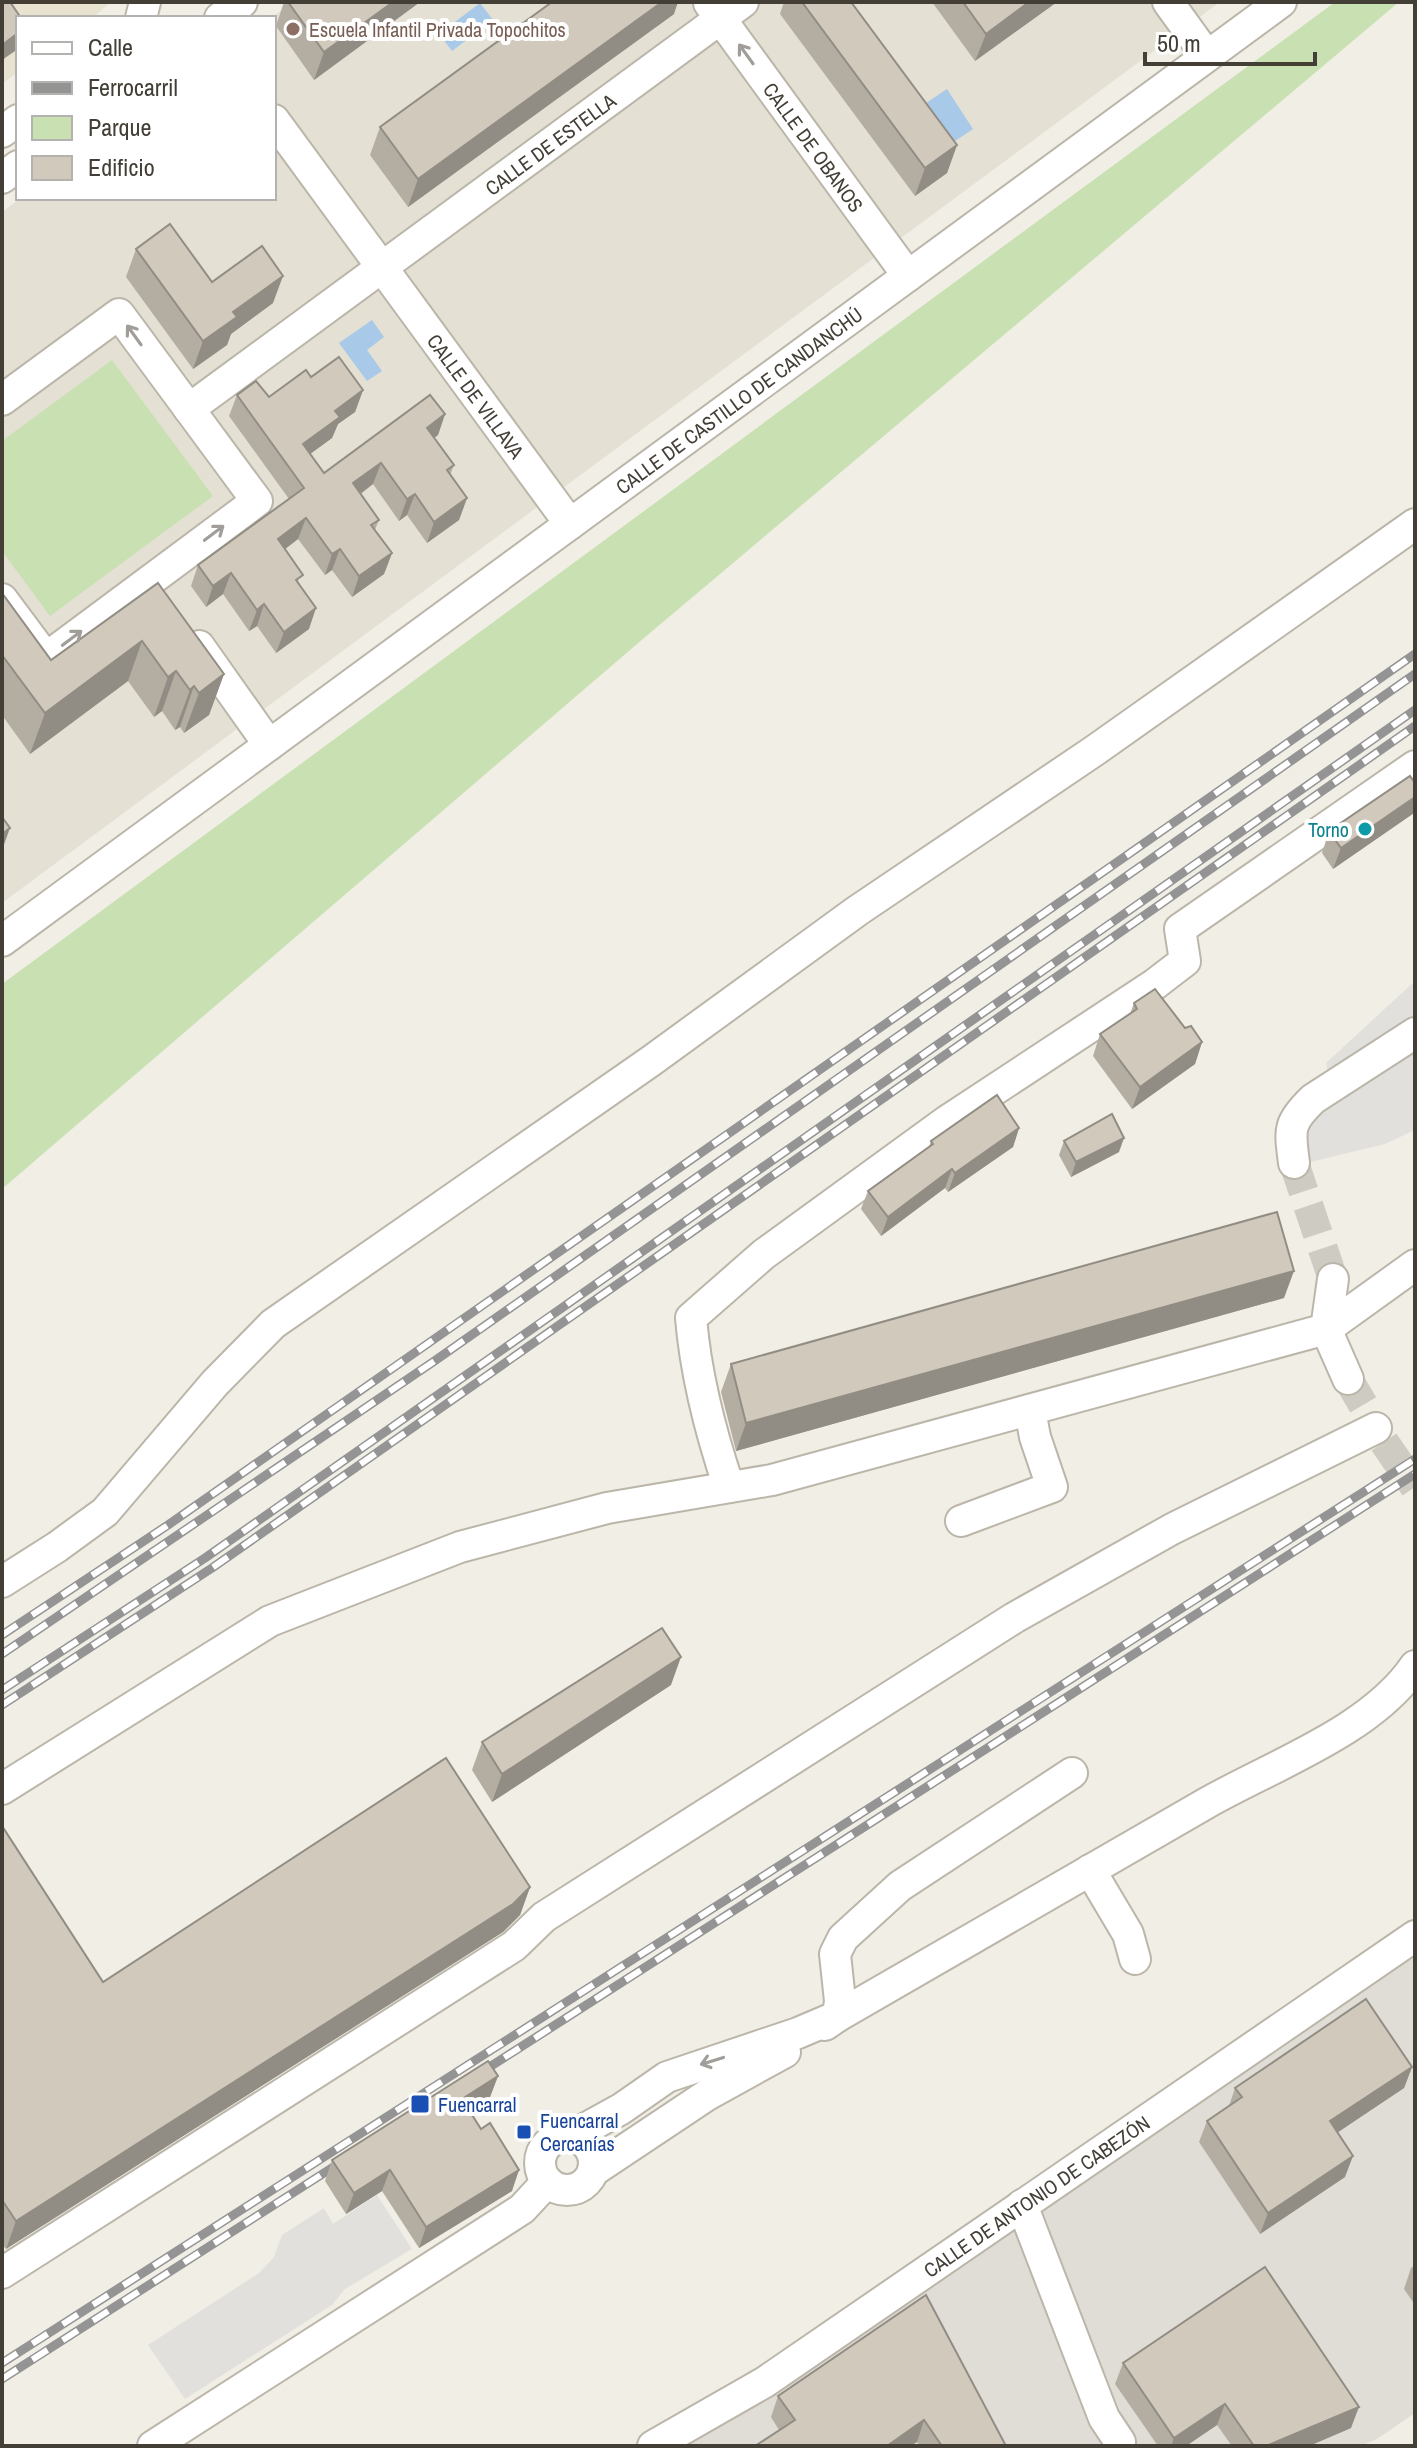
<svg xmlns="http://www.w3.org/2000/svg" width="1417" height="2448" font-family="'Archivo Narrow',sans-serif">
	<rect width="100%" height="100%" fill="#f1eee6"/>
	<polygon fill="#e4e0d4" points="293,2 1220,2 2,903 2,212 21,198 274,198 274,18 271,18"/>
	<polygon fill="#e0ddd7" points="1415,1947 1415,2413 1377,2439 1360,2446 634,2446"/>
	<polygon fill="#e8e3d1" points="2,2 111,2 92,18 18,18 18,72 2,84"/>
	<g fill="#c9e1b2">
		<polygon points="1335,2 1399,2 644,638 2,1189 2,984"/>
		<polygon points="112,360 213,496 50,616 2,551 2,441"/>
	</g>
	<g fill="#e2e0dd">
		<polygon points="1415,981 1415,1130 1385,1144 1306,1163 1305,1130 1311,1121 1336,1104 1326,1063"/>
		<polygon points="377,2195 412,2249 345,2289 332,2305 185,2399 148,2345 259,2273 274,2257 282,2235 324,2208 333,2224"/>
	</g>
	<g fill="#a8c9e8">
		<polygon points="480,3 493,20 452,51 439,34"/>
		<polygon points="947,89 973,129 952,143 926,103"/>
		<polygon points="372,320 384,337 367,350 382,371 367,381 339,343"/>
	</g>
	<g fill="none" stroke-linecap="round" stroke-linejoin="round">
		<g stroke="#cecbc3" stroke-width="30" stroke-dasharray="30 15" stroke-linecap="butt">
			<polyline points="1294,1163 1333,1279"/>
			<polyline points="1348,1379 1368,1413"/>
			<polyline points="1384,1442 1415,1487"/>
		</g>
		<defs>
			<g id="minor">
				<polyline points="1168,2 1207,56"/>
				<path id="s1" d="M709,3L908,276"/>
				<polyline points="141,18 145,2"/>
				<polyline points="220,18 242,2"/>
				<path id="s2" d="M274,120L570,524"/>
				<polyline points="2,132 18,120"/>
				<polyline points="2,178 18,166"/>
				<polyline points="2,400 119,314 257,501 46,658 2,599"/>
				<path id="s3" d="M189,409L743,2"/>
				<polyline points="199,646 269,745"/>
				<path id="s4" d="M2,941L1281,2"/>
				<path d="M1294,1163C1290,1130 1287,1124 1313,1099L1415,1033"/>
				<polyline points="1333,1279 1326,1329 1348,1379"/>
				<path d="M729,1487C710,1431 696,1377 691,1318L764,1254L947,1121L1155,984L1185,961L1180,929L1415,766"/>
				<polyline points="961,1521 1052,1487 1035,1437 1030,1410"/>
				<polyline points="2,1582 57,1547 105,1512 215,1383 273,1324 651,1061 857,911 1094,751 1415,524"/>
				<polyline points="2,1789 270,1621 460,1547 607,1508 772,1480 1326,1329 1415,1265"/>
				<polyline points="1090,1870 1128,1934 1135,1959"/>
				<polyline points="825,2025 838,2016 840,2001 835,1954 843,1938 900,1886 1072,1773"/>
				<circle cx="567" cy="2163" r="27"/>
				<path d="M572,2136L621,2109L667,2077L798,2033L838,2016C960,1945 1082,1874 1205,1804C1273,1765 1371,1731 1415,1666"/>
				<polyline points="593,2171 707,2095 785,2052"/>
				<polyline points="1022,2205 1104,2418 1120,2442"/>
				<polyline points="2,2273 514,1946 544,1917 1014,1618 1172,1529 1376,1428"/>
				<polyline points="153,2446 522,2209 547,2182"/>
				<path id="s5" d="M653,2446L765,2382L1415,1936"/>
			</g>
		</defs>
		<use href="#minor" stroke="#bbb6a9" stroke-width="34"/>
		<use href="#minor" stroke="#fff" stroke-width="30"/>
		<defs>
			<g id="rail">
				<polyline points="2,1635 168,1525 1415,654"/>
				<polyline points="2,1654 433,1362 1415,674"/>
				<polyline points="2,1690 205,1558 1415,710"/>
				<polyline points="2,1705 212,1568 1415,726"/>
				<polyline points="474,2077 1415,1474"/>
				<polyline points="2,2363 1415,1459"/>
				<polyline points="2,2379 349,2157"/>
			</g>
		</defs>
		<use href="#rail" stroke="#949494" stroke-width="9"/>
		<use href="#rail" stroke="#fff" stroke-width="6" stroke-dasharray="18" stroke-linecap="butt"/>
	</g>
	<g fill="#b4aea2">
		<polygon points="284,2 420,2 314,80 276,26"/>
		<polygon points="784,2 851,2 957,145 947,173 915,196 780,14"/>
		<polygon points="932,2 1057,2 975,61"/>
		<polygon points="674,14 408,207 370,155 380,127"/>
		<polygon points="136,249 212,282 273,303 231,334 227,345 193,369 126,277"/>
		<polygon points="311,377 363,390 355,412 338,424 332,438 310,454 324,473 445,414 438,435 434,438 454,465 450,475 467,498 459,520 427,543 407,515 399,521 373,484 361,494 379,520 375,530 392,553 384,574 352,597 332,570 325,575 298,539 285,549 300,585 309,629 276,653 257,626 249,631 223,594 206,607 191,586 198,565 289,499 229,416 237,395 269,397"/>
		<polygon points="158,583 224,674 209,715 184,733 180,727 175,730 162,711 154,717 128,681 30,754 2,715 2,593 51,660"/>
		<polygon points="1415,783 1415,810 1414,813 1333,869 1322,853 1329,831"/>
		<polygon points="1134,1003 1185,1028 1202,1042 1195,1064 1132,1109 1093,1056 1100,1034 1130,1014"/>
		<polygon points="1019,1128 1013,1147 948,1192 945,1188 881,1236 861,1209 868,1191 929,1147 931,1141"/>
		<polygon points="1064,1141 1119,1152 1071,1177 1059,1155"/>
		<polygon points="1284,1298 736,1451 721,1392 731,1364"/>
		<polygon points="671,1685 492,1802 472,1770 482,1742"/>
		<polygon points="2,1826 103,1982 530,1887 520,1915 503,1932 6,2249 2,2244"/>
		<polygon points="1412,2067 1404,2088 1337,2132 1345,2177 1260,2234 1199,2142 1207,2121 1229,2106 1235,2088"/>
		<polygon points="498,2076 490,2097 469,2111 512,2191 419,2248 382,2191 346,2214 325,2181 332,2160"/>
		<polygon points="1415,2265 1415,2305 1404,2289 1411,2268"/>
		<polygon points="926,2295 1006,2446 920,2446 917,2442 910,2446 755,2446 779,2430 771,2417 778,2396"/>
		<polygon points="1123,2363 1351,2428 1309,2446 1232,2446 1217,2425 1186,2446 1158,2446 1115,2384"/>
	</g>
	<g fill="#928d84">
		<polygon points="393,2 420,2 314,80 324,52"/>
		<polygon points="662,2 678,2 674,14 408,207 418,179"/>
		<polygon points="1029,2 1057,2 975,61 986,34"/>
		<polygon points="18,33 18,49 2,60 2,45"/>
		<polygon points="957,145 947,173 915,196 925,168"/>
		<polygon points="283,276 273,303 231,334 227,345 193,369 203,341 233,312"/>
		<polygon points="363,390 355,412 338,424 332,438 295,465 303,444 335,411"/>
		<polygon points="445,414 438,435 419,450 427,428"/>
		<polygon points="381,463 373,484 346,504 353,483"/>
		<polygon points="415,494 407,515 399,521 407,499"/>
		<polygon points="467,498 459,520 427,543 434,522"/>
		<polygon points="306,518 298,539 271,560 278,539"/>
		<polygon points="340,549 332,570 325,575 332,554"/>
		<polygon points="392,553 384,574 352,597 359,576"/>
		<polygon points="231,573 223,594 206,607 213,586"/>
		<polygon points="264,604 257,626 249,631 257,610"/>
		<polygon points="316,608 309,629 276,653 284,632"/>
		<polygon points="142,641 128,681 30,754 45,713"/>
		<polygon points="176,671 162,711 154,717 168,677"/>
		<polygon points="224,674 209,715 184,733 199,693"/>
		<polygon points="194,686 180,727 175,730 190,690"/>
		<polygon points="1415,797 1414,813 1333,869 1341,848"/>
		<polygon points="10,828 2,850 2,834"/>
		<polygon points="1202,1042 1195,1064 1132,1109 1140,1087"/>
		<polygon points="1019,1128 1013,1147 948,1192 955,1173"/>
		<polygon points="1124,1138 1119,1152 1071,1177 1076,1162"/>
		<polygon points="952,1169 945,1188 881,1236 888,1217"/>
		<polygon points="1294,1271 1284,1298 736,1451 746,1423"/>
		<polygon points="681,1657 671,1685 492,1802 502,1774"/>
		<polygon points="530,1887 520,1915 503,1932 6,2249 16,2221"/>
		<polygon points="1412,2067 1404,2088 1322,2143 1330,2121"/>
		<polygon points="498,2076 490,2097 454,2120 462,2099"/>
		<polygon points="1353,2156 1345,2177 1260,2234 1268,2213"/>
		<polygon points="390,2170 382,2191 346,2214 354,2193"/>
		<polygon points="519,2170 512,2191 419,2248 426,2227"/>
		<polygon points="1225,2404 1217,2425 1186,2446 1171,2446 1174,2438"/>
		<polygon points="1359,2407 1351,2428 1309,2446 1266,2446"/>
		<polygon points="924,2420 917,2442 910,2446 887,2446"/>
	</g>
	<g fill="#d1cabc" stroke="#928d84" stroke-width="2">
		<polygon points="2,2 10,2 21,18 18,18 18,33 2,45"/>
		<polygon points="288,2 393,2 324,52"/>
		<polygon points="552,2 662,2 418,179 380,127"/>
		<polygon points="802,2 851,2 957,145 925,168"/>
		<polygon points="963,2 1029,2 986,34"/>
		<polygon points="170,224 212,282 262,246 283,276 233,312 237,317 203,341 136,249"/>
		<polygon points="339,357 363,390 335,411 340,417 303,444 324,473 430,395 445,414 427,428 454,465 447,470 467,498 434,522 415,494 407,499 381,463 353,483 379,520 371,525 392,553 359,576 340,549 332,554 306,518 278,539 303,575 296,580 316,608 284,632 264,604 257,610 231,573 213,586 198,565 304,488 237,395 256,381 269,397 306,370 311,377"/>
		<polygon points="158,583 224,674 199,693 194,686 190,690 176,671 168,677 142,641 45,713 2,655 2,593 51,660"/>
		<polygon points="1410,776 1415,783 1415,797 1341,848 1329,831"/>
		<polygon points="2,817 10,828 2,834"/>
		<polygon points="1155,989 1185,1028 1191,1026 1202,1042 1140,1087 1100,1034 1137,1009 1134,1003"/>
		<polygon points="997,1095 1019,1128 955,1173 952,1169 888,1217 868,1191 933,1144 931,1141"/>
		<polygon points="1112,1114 1124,1138 1076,1162 1064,1141"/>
		<polygon points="1277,1212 1294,1271 746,1423 731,1364"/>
		<polygon points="662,1628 681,1657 502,1774 482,1742"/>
		<polygon points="446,1758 530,1887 513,1904 16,2221 2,2200 2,1826 103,1982"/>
		<polygon points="1366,1999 1412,2067 1330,2121 1353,2156 1268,2213 1207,2121 1242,2097 1235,2088"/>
		<polygon points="488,2061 498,2076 462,2099 481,2129 490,2123 519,2170 426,2227 390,2170 354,2193 332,2160"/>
		<polygon points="1265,2267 1359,2407 1266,2446 1254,2446 1225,2404 1174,2438 1123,2363"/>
		<polygon points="926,2295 1006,2446 942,2446 924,2420 887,2446 755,2446 795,2420 778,2396"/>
	</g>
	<defs><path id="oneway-shaft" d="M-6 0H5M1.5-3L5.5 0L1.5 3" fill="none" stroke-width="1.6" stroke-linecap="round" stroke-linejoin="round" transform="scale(2)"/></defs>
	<g stroke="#a19e9a">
		<use href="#oneway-shaft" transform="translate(746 54) rotate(-126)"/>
		<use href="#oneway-shaft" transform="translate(134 335) rotate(-126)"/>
		<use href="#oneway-shaft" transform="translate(214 533) rotate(-37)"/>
		<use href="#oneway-shaft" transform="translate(72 638) rotate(-37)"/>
		<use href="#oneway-shaft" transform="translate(712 2061) rotate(163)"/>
	</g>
	<circle fill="#8d6e63" stroke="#fff" stroke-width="3" cx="293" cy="29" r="8"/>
	<circle fill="#0f9aa8" stroke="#fff" stroke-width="3" cx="1365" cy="829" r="8"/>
	<g fill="#1a4fb4" stroke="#fff" stroke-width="3">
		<rect x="410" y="2094" width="20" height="20" rx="4"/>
		<rect x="516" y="2124" width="16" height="16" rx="4"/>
	</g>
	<g text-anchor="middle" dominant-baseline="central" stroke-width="8" stroke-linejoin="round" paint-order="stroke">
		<g font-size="20" fill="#785e54" stroke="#fff" text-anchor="start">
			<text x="309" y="29">Escuela Infantil Privada Topochitos</text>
		</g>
		<g font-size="20" fill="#433e36" stroke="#fff">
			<text stroke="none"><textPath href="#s3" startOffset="448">CALLE DE ESTELLA</textPath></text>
			<text stroke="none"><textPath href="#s1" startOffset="178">CALLE DE OBANOS</textPath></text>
			<text stroke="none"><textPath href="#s2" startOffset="342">CALLE DE VILLAVA</textPath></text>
			<text stroke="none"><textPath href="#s4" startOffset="914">CALLE DE CASTILLO DE CANDANCHÚ</textPath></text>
			<text stroke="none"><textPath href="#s5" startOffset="458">CALLE DE ANTONIO DE CABEZÓN</textPath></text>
		</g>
		<g font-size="20" fill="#0d838f" stroke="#fff" text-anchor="end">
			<text x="1349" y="829">Torno</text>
		</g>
		<g font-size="20" fill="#164399" stroke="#fff" text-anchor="start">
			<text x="438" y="2104">Fuencarral</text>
			<text x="540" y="2120">Fuencarral<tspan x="540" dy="23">Cercanías</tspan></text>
		</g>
	</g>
	<rect width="1417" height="2448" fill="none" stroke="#433e36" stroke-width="8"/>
	<rect x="16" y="16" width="260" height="184" fill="#ffffff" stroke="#b4b2af" stroke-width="2"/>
	<rect x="32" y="42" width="40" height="12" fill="#ffffff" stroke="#b4b2af" stroke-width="2"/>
	<text x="88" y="56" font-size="24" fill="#433e36">Calle</text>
	<rect x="32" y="82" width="40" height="12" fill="#949494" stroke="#b4b2af" stroke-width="2"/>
	<text x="88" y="96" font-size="24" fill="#433e36">Ferrocarril</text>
	<rect x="32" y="116" width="40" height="24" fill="#c9e1b2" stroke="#b4b2af" stroke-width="2"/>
	<text x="88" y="136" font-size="24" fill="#433e36">Parque</text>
	<rect x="32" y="156" width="40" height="24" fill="#d1cabc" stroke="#b4b2af" stroke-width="2"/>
	<text x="88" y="176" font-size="24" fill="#433e36">Edificio</text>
	<path d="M1145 52v12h170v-12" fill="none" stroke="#433e36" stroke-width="4"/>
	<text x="1157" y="52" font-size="24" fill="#433e36" stroke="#ffffff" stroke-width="6" paint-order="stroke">50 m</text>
</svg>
